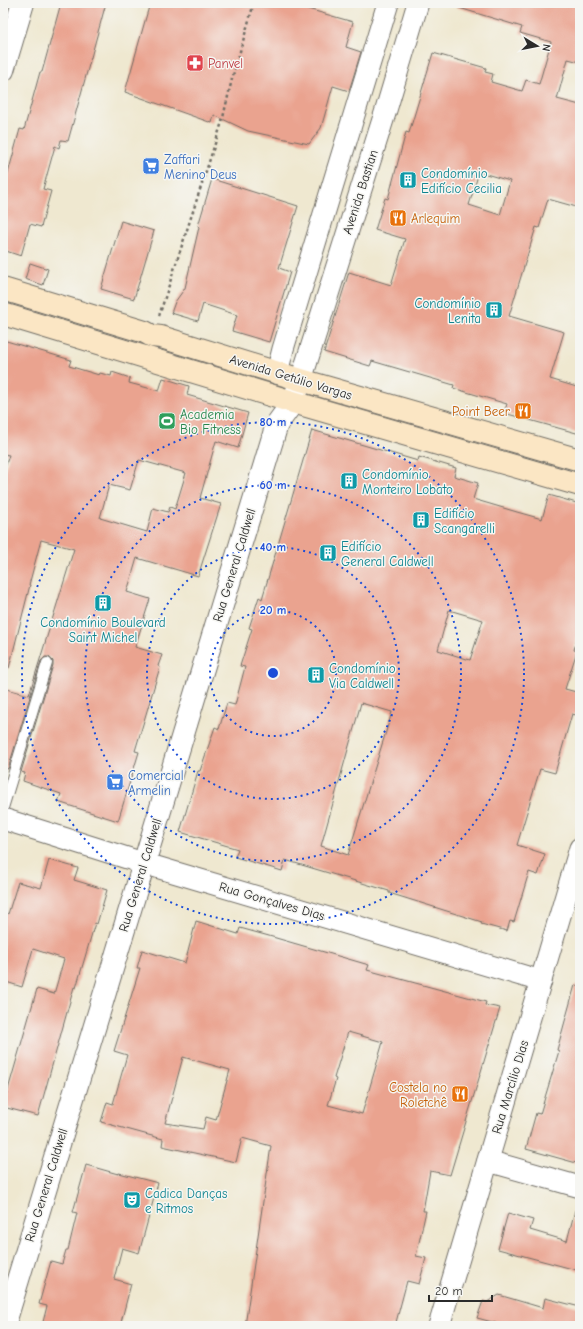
<svg xmlns="http://www.w3.org/2000/svg" width="583" height="1329" font-family="'Comic Neue',sans-serif">
	<rect width="100%" height="100%" fill="#f6f6f2"/>
	<filter id="ink" filterUnits="userSpaceOnUse"><feTurbulence type="fractalNoise" baseFrequency=".025" numOctaves="2"/><feDisplacementMap in="SourceGraphic" scale="8" xChannelSelector="R" yChannelSelector="G"/><feConvolveMatrix kernelMatrix="1 2 1 2 8 2 1 2 1" color-interpolation-filters="sRGB"/></filter>
	<filter id="wash" filterUnits="userSpaceOnUse"><feTurbulence type="fractalNoise" baseFrequency=".012" numOctaves="4" result="noise"/><feDisplacementMap in="SourceGraphic" scale="16" xChannelSelector="R" yChannelSelector="G"/><feGaussianBlur stdDeviation="0.9" result="paint"/><feColorMatrix in="noise" values="0 0 0 0 0 0 0 0 0 0 0 0 0 0 0 0 0 1.4 0 .05"/><feComposite in="paint" operator="in"/></filter>
	<g filter="url(#wash)">
		<rect width="100%" height="100%" fill="#efe8d0"/>
		<g id="blocks">
			<g fill="#eaa38f" fill-rule="evenodd">
				<polygon points="61,3 106,3 68,141 61,140 59,148 55,146 43,189 51,191 41,227 30,224 21,256 3,250 3,192 20,129 24,130 40,72 42,72"/>
				<polygon points="150,3 287,3 353,22 346,47 361,52 349,91 333,86 321,128 309,144 248,131 214,115 212,123 125,92"/>
				<path d="M457,3H580V62L568,59L557,99L580,105V208L548,199L539,228L536,227L509,316L564,332L550,379L580,388V434L504,413L507,404L453,388L454,385L372,361L370,366L324,352L349,272L391,285L405,239L375,230L385,198L388,199L406,132L409,133L433,53L486,68L485,72L493,74L491,82L522,91L526,80L539,84L551,42L520,33L522,27L456,7ZM479,172L510,181L500,215L469,205Z"/>
				<polygon points="212,179 298,206 279,268 290,272 269,342 232,331 237,315 203,304 198,321 171,313 175,302 185,288 199,227 198,226"/>
				<polygon points="121,221 154,231 134,299 101,289"/>
				<polygon points="30,263 48,269 43,285 25,279"/>
				<path d="M3,340L71,360L69,366L99,375L100,373L111,376L112,372L130,378L129,383L159,391L163,378L189,386L187,395L248,413L238,448L216,441L200,498L221,504L198,576L137,558L127,592L150,599L135,647L162,655L158,666L160,667L135,751L139,752L118,821L58,802L61,794L23,781L25,773L21,772L53,665V661L49,657H45L41,661L8,769L3,767V688L29,695L74,549L41,540L29,585H30L9,668L3,667V474L9,455L3,454ZM139,460L186,473L175,509L170,507L168,512L153,508L147,532L100,518L109,485L130,490Z"/>
				<path d="M312,430L418,461L419,457L456,468L454,476L478,483L473,499L517,512L542,519L549,495L580,504V629L574,650L577,651L565,689L580,693V716L572,714L555,773L540,769L517,845L545,854L538,875L529,872L514,922L510,921L507,931L481,924L482,922L389,893V891L285,860L282,871L235,857L238,849L180,832L198,771H200L215,727L219,729L227,703L235,705L245,667L240,666L252,629L249,628L259,597L262,599ZM449,610L483,620L470,660L438,650ZM361,703L392,712L348,855L321,846Z"/>
				<polygon points="49,860 78,868 74,880 107,890 97,924 95,923 76,988 74,987 38,1116 3,1107 37,989 54,994 64,959 33,949 22,987 3,981 3,912 8,914 18,882 41,888"/>
				<path d="M196,921L238,934L240,928L269,936L369,965L367,970L486,1002L485,1005L500,1008L450,1175L430,1171L423,1211H426L416,1256L426,1258L419,1284L407,1281L395,1326H245L271,1146L242,1138L236,1162L162,1146L163,1139L101,1122L107,1102L113,1104L127,1055L114,1051L140,968H137L142,950L185,963ZM348,1032L383,1042L362,1114L328,1105L336,1079L334,1078ZM183,1057L230,1070L216,1120L206,1117L203,1129L165,1123Z"/>
				<polygon points="575,985 580,986 580,1164 526,1149 536,1113 540,1114 559,1051 557,1050"/>
				<polygon points="86,1165 118,1174 119,1173 158,1183 139,1253 122,1248 114,1279 131,1284 120,1326 42,1326 47,1306 39,1304 51,1261 62,1264 66,1250 68,1250 77,1213 73,1212"/>
				<polygon points="575,1210 580,1211 580,1271 498,1249 508,1213 533,1220 530,1230 567,1241"/>
				<polygon points="499,1295 543,1308 545,1298 580,1307 580,1326 497,1326 496,1323 477,1318 483,1301 487,1302"/>
			</g>
		</g>
	</g>
	<g filter="url(#ink)">
		<use href="#blocks" fill-opacity="0" stroke="#706d65" stroke-width="1"/>
		<g fill="none" stroke-linecap="round" stroke-linejoin="round">
			<defs>
				<polyline id="service" points="3,808 47,663"/>
				<g id="minor">
					<polyline points="277,373 283,349 388,3"/>
					<polyline points="301,380 386,110 418,3"/>
					<polyline points="3,819 143,863 541,981"/>
					<polyline points="488,1161 580,1187"/>
					<polyline points="439,1326 580,848"/>
				</g>
				<g id="tertiary">
					<polyline points="3,70 23,3"/>
					<polyline points="4,1326 277,424 293,402 301,380"/>
				</g>
				<g id="secondary">
					<polyline points="3,289 145,332 152,336 161,337 301,380 580,460"/>
					<polyline points="3,314 293,402 580,485"/>
				</g>
			</defs>
			<use href="#service" stroke="#706d65" stroke-width="12"/>
			<use href="#minor" stroke="#706d65" stroke-width="23"/>
			<use href="#tertiary" stroke="#706d65" stroke-width="24"/>
			<use href="#secondary" stroke="#706d65" stroke-width="24"/>
			<polyline stroke="#706d65" stroke-width="2.5" stroke-dasharray="3 3" stroke-linecap="butt" points="159,316 222,122 232,79 254,3"/>
			<use href="#service" stroke="#fff" stroke-width="10"/>
			<use href="#minor" stroke="#fff" stroke-width="21"/>
			<use href="#tertiary" stroke="#fff" stroke-width="22"/>
			<use href="#secondary" stroke="#fbe6c4" stroke-width="22"/>
		</g>
	</g>
	<g fill="none" stroke="#1d4ed8" stroke-width="2" stroke-dasharray="2 4">
		<circle cx="273" cy="673" r="63"/>
		<circle cx="273" cy="673" r="126"/>
		<circle cx="273" cy="673" r="188"/>
		<circle cx="273" cy="673" r="251"/>
	</g>
	<defs>
		<symbol id="pharmacy-square" viewBox="-11 -11 22 22"><rect x="-9" y="-9" width="18" height="18" rx="4" fill="#e0444e" stroke="#f6f6f2"/><path d="M-2-6h4v4h4v4h-4v4h-4v-4h-4v-4h4Z" fill="#fff"/></symbol>
		<symbol id="supermarket-square" viewBox="-11 -11 22 22"><rect x="-9" y="-9" width="18" height="18" rx="4" fill="#3f7fe0" stroke="#f6f6f2"/><path d="M-6-5.5h2.5l.6 2H6L4.5 2H-2.5L-4.4-4H-6ZM-1.5 3.2a1.3 1.3 0 1 0 .1 0ZM3 3.2a1.3 1.3 0 1 0 .1 0Z" fill="#fff"/></symbol>
		<symbol id="building-square" viewBox="-11 -11 22 22"><rect x="-9" y="-9" width="18" height="18" rx="4" fill="#0f9aa8" stroke="#f6f6f2"/><path d="M-4-6H4V6H1V3H-1V6H-4ZM-2.5-4.3h1.7v1.8h-1.7ZM.8-4.3h1.7v1.8H.8ZM-2.5-1h1.7V.8h-1.7ZM.8-1h1.7V.8H.8Z" fill="#fff"/></symbol>
		<symbol id="restaurant-square" viewBox="-11 -11 22 22"><rect x="-9" y="-9" width="18" height="18" rx="4" fill="#e8710a" stroke="#f6f6f2"/><path d="M-5-6h1v4h1v-4h1v4h1v-4h1v5L-1.5 .5V6h-2V.5L-5-1ZM5-6V6H3V1.5H1.5Q1.5-4 5-6Z" fill="#fff"/></symbol>
		<symbol id="stadium-square" viewBox="-11 -11 22 22"><rect x="-9" y="-9" width="18" height="18" rx="4" fill="#2e9e5b" stroke="#f6f6f2"/><path d="M0-5a6.5 5 0 1 0 0 10a6.5 5 0 1 0 0-10ZM-3.5-1.8h7v3.6h-7Z" fill="#fff"/></symbol>
		<symbol id="theatre-square" viewBox="-11 -11 22 22"><rect x="-9" y="-9" width="18" height="18" rx="4" fill="#0f9aa8" stroke="#f6f6f2"/><path d="M-5-5.5Q0-4 5-5.5V0Q5 5 0 6Q-5 5-5 0ZM-3.3-2.5H-1v1.5H-3.3ZM1-2.5H3.3v1.5H1ZM-2.8 1Q0 5.5 2.8 1Z" fill="#fff"/></symbol>
	</defs>
	<g fill-rule="evenodd">
		<use href="#pharmacy-square" x="185" y="53" width="20" height="20"/>
		<use href="#supermarket-square" x="141" y="156" width="20" height="20"/>
		<use href="#building-square" x="398" y="170" width="20" height="20"/>
		<use href="#restaurant-square" x="388" y="208" width="20" height="20"/>
		<use href="#building-square" x="484" y="300" width="20" height="20"/>
		<use href="#restaurant-square" x="513" y="401" width="20" height="20"/>
		<use href="#stadium-square" x="157" y="411" width="20" height="20"/>
		<use href="#building-square" x="339" y="471" width="20" height="20"/>
		<use href="#building-square" x="411" y="510" width="20" height="20"/>
		<use href="#building-square" x="318" y="543" width="20" height="20"/>
		<use href="#building-square" x="93" y="593" width="20" height="20"/>
		<use href="#building-square" x="306" y="665" width="20" height="20"/>
		<use href="#supermarket-square" x="105" y="772" width="20" height="20"/>
		<use href="#restaurant-square" x="450" y="1084" width="20" height="20"/>
		<use href="#theatre-square" x="122" y="1190" width="20" height="20"/>
	</g>
	<g text-anchor="middle" dominant-baseline="central" stroke-width="3" stroke-linejoin="round" paint-order="stroke">
		<g font-size="13" fill="#be3a42" stroke="#f6f6f2" text-anchor="start">
			<text x="208" y="63">Panvel</text>
		</g>
		<g font-size="13" fill="#366cbe" stroke="#f6f6f2" text-anchor="start">
			<text x="164" y="159">Zaffari<tspan x="164" dy="15">Menino Deus</tspan></text>
			<text x="128" y="775">Comercial<tspan x="128" dy="15">Armelin</tspan></text>
		</g>
		<g font-size="13" fill="#0d838f" stroke="#f6f6f2" text-anchor="start">
			<text x="421" y="173">Condomínio<tspan x="421" dy="15">Edifício Cecilia</tspan></text>
			<text x="481" y="303" text-anchor="end">Condomínio<tspan x="481" dy="15">Lenita</tspan></text>
			<text x="362" y="474">Condomínio<tspan x="362" dy="15">Monteiro Lobato</tspan></text>
			<text x="434" y="513">Edifício<tspan x="434" dy="15">Scangarelli</tspan></text>
			<text x="341" y="546">Edifício<tspan x="341" dy="15">General Caldwell</tspan></text>
			<text x="103" y="622" text-anchor="middle">Condomínio Boulevard<tspan x="103" dy="15">Saint Michel</tspan></text>
			<text x="329" y="668">Condomínio<tspan x="329" dy="15">Via Caldwell</tspan></text>
			<text x="145" y="1193">Cadica Danças<tspan x="145" dy="15">e Ritmos</tspan></text>
		</g>
		<g font-size="13" fill="#2b2b2b" stroke="#f6f6f2">
			<text transform="translate(360 192) rotate(-72)">Avenida Bastian</text>
			<text transform="translate(291 377) rotate(17)">Avenida Getúlio Vargas</text>
			<text transform="translate(234 565) rotate(-73)">Rua General Caldwell</text>
			<text transform="translate(140 875) rotate(-73)">Rua General Caldwell</text>
			<text transform="translate(272 901) rotate(16)">Rua Gonçalves Dias</text>
			<text transform="translate(510 1087) rotate(-73)">Rua Marcílio Dias</text>
			<text transform="translate(46 1185) rotate(-73)">Rua General Caldwell</text>
		</g>
		<g font-size="13" fill="#c56008" stroke="#f6f6f2" text-anchor="end">
			<text x="411" y="218" text-anchor="start">Arlequim</text>
			<text x="510" y="411">Point Beer</text>
			<text x="447" y="1087">Costela no<tspan x="447" dy="15">Roletchê</tspan></text>
		</g>
		<g font-size="13" fill="#27864d" stroke="#f6f6f2" text-anchor="start">
			<text x="180" y="414">Academia<tspan x="180" dy="15">Bio Fitness</tspan></text>
		</g>
	</g>
	<circle cx="273" cy="673" r="6" fill="#1d4ed8" stroke="#f6f6f2" stroke-width="2"/>
	<g font-size="12" text-anchor="middle" font-weight="bold" fill="#1d4ed8" stroke="#f6f6f2" stroke-width="3" stroke-linejoin="round" paint-order="stroke">
		<text x="273" y="426">80 m</text>
		<text x="273" y="489">60 m</text>
		<text x="273" y="551">40 m</text>
		<text x="273" y="614">20 m</text>
	</g>
	<rect width="583" height="1329" fill="none" stroke="#f6f6f2" stroke-width="16"/>
	<g transform="translate(537 46) rotate(100)" stroke="#f6f6f2" stroke-width="3" paint-order="stroke">
	<path d="M0-3L7 15L0 10L-7 15Z" fill="#2b2b2b"/>
	<text y="-6" font-size="11" font-weight="bold" text-anchor="middle" fill="#2b2b2b">N</text>
	</g>
	<path d="M429 1295v6h63v-6" fill="none" stroke="#2b2b2b" stroke-width="2"/>
	<text x="435" y="1295" font-size="12" fill="#2b2b2b" stroke="#f6f6f2" stroke-width="3" paint-order="stroke">20 m</text>
</svg>
